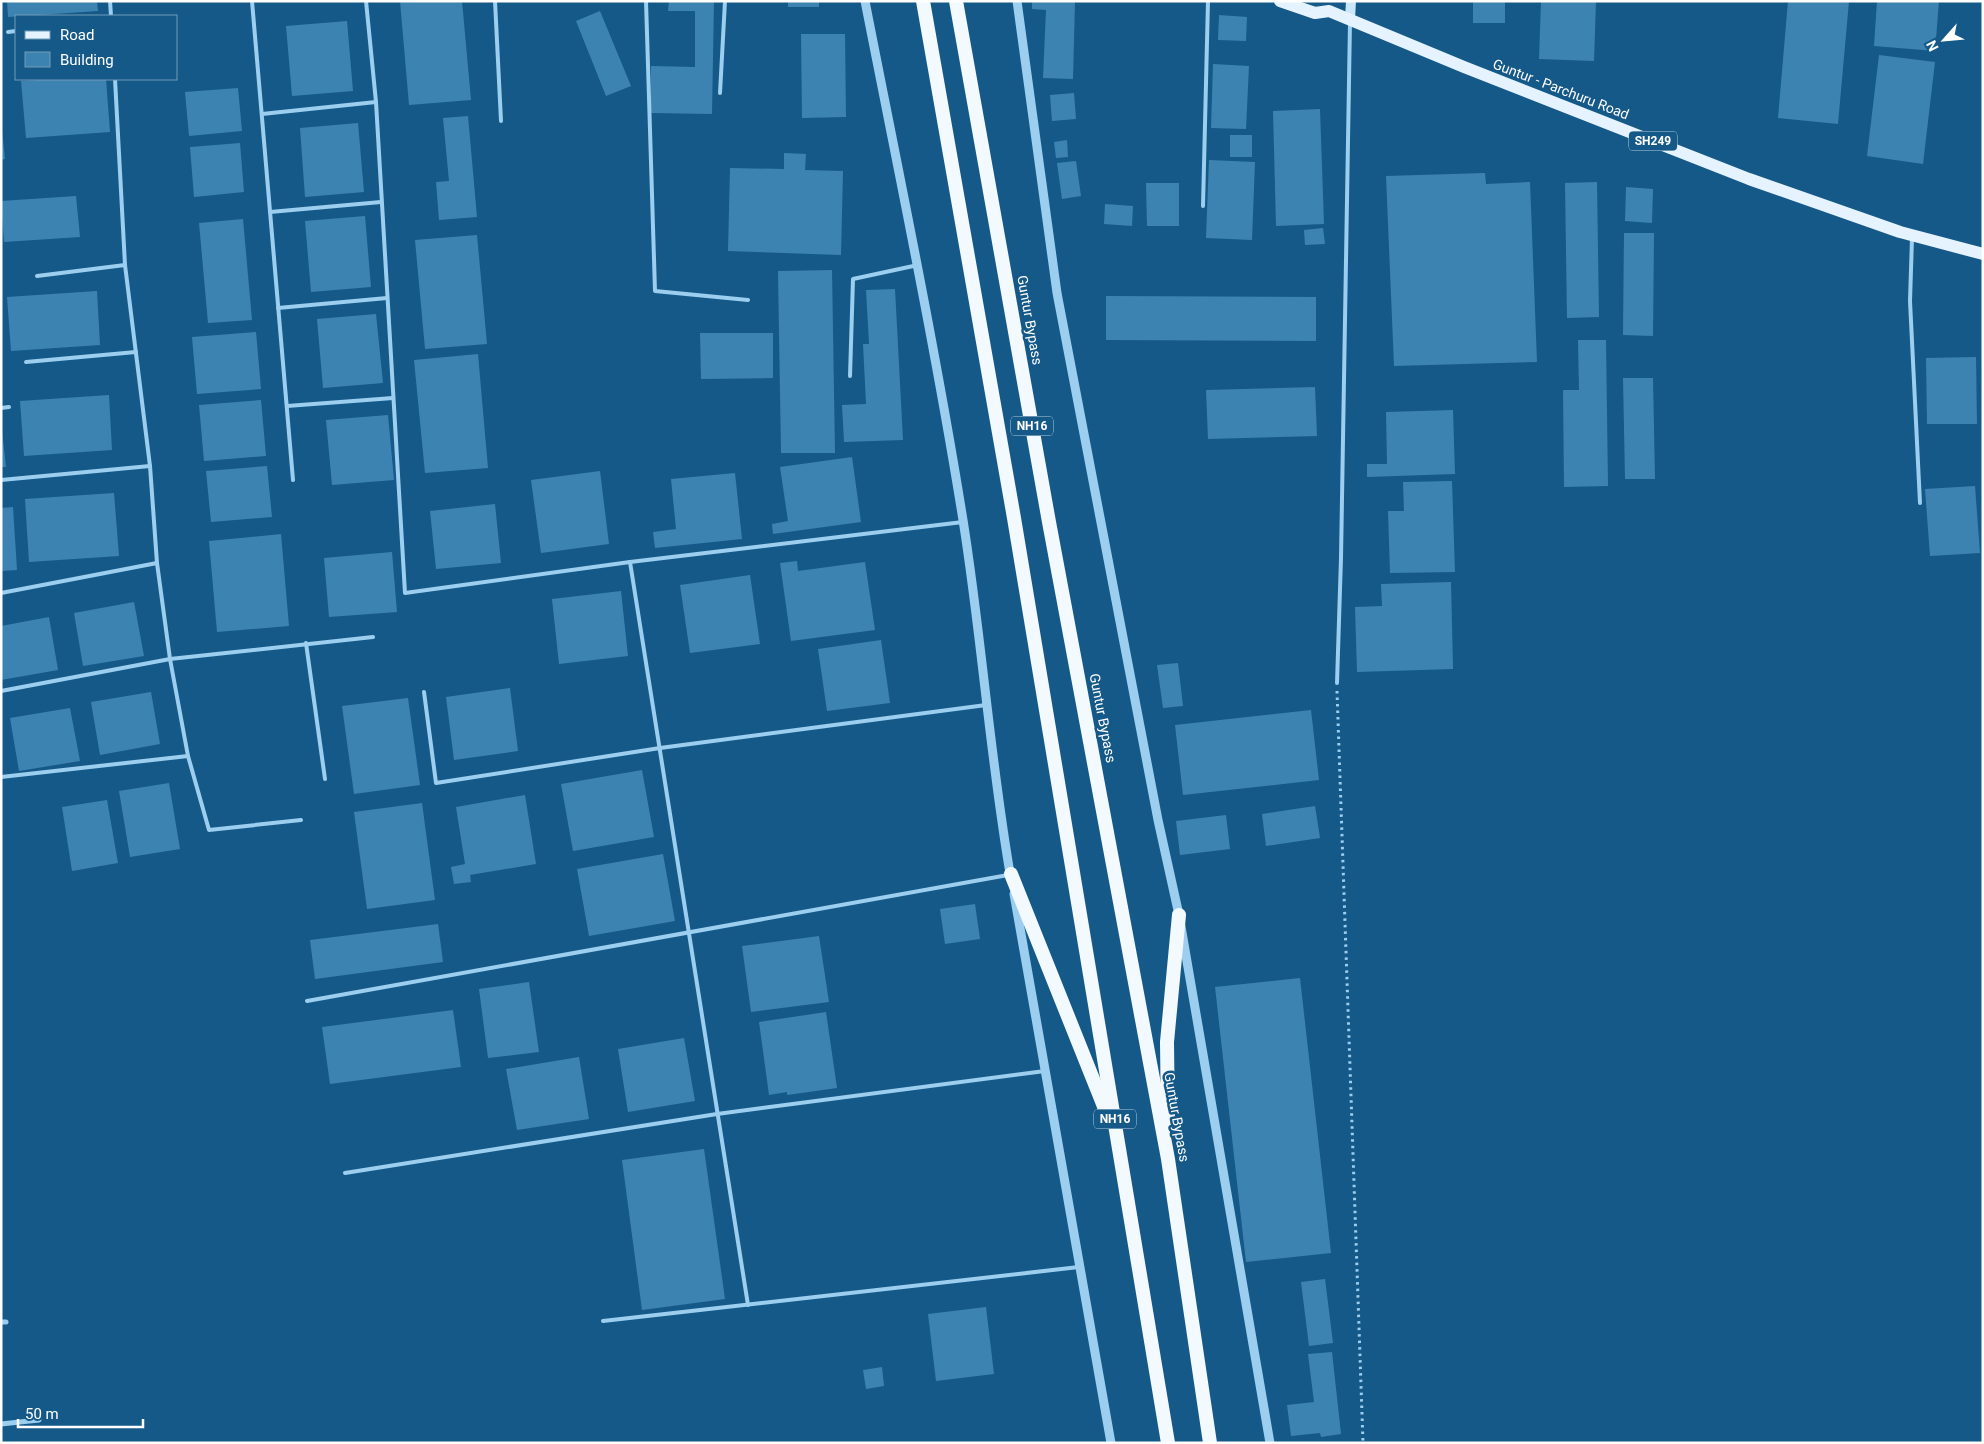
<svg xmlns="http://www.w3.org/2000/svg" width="1984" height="1444" font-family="Roboto,sans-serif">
	<rect width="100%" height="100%" fill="#155989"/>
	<g fill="#3d83b2">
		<polygon points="7,1 97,1 98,11 8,17"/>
		<polygon points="400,1 462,1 471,100 409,105"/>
		<polygon points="669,1 714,1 712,114 651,113 651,66 695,67 695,11 668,11"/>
		<rect x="788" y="1" width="31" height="6"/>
		<polygon points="1032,1 1075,1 1073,79 1043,78 1046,10 1032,9"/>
		<rect x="1473" y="1" width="32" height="22"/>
		<polygon points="1541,1 1596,1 1594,61 1539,59"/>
		<polygon points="1788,1 1849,1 1838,124 1778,118"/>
		<polygon points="1877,1 1939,1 1935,51 1874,46"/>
		<polygon points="600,11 631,86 606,96 576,21"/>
		<polygon points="1219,15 1247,17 1246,41 1218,40"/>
		<polygon points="347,21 353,91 292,96 286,26"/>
		<polygon points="801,34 845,34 846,117 802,118"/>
		<polygon points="1879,55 1935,62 1923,164 1867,156"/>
		<polygon points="1213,64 1249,66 1246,129 1211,128"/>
		<polygon points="55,79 106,79 110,132 26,138 21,81"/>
		<polygon points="238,88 242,131 189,136 185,92"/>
		<polygon points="1074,93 1076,119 1052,121 1050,95"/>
		<polygon points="1320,109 1324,224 1276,226 1273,111"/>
		<polygon points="468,116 477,217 439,220 436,182 449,181 443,118"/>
		<polygon points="1,120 5,159 1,160"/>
		<polygon points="358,123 364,192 305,197 300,128"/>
		<rect x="1230" y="135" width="22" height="22"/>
		<polygon points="1067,140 1068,157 1056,158 1054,142"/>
		<polygon points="240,143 244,192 194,197 190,147"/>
		<polygon points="784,153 806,154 805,170 843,171 841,255 728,251 730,168 784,169"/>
		<polygon points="1209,160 1255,162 1252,240 1206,238"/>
		<polygon points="1076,161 1081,196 1062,199 1057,163"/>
		<polygon points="1485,173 1486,184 1530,182 1537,362 1394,366 1386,176"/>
		<polygon points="1597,182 1599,317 1567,318 1565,183"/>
		<polygon points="1146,183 1179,183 1179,226 1147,226"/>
		<polygon points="1626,187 1653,189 1652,223 1625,221"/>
		<polygon points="76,196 80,237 4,242 1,201"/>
		<polygon points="1105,204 1133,206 1132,226 1104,224"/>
		<polygon points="365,216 371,287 311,292 305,221"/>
		<polygon points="243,219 252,320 208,323 199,223"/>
		<polygon points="1323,228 1325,244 1305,245 1304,230"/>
		<polygon points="1624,233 1654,233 1653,336 1623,335"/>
		<polygon points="477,235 487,344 425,349 415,240"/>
		<polygon points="832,270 835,453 781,453 778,271"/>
		<polygon points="895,289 903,440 844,442 842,405 866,404 863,344 869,344 866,290"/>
		<polygon points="97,291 100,345 11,351 7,297"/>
		<polygon points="1106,296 1316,297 1316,341 1106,340"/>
		<polygon points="376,314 383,383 323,388 317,319"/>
		<polygon points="256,332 261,389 197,394 192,337"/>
		<polygon points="700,333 773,333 773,378 701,379"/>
		<polygon points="1578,340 1606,340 1608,486 1564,487 1563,390 1579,390"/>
		<polygon points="478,354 488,468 425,473 414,360"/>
		<polygon points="1976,357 1977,424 1927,424 1926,358"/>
		<polygon points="1623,378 1653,378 1655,479 1625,479"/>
		<polygon points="1315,387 1317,436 1208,439 1206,390"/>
		<polygon points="109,395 112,450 24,456 20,401"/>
		<polygon points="261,400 266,456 204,461 199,405"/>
		<polygon points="1453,410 1455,474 1367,477 1367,464 1387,464 1386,412"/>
		<polygon points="388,415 394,480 332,485 326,420"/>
		<polygon points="1,421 6,467 1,467"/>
		<polygon points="852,457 861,522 773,534 772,524 788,521 780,467"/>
		<polygon points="267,466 272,517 211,522 206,471"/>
		<polygon points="600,471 609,544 541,553 531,480"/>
		<polygon points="735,473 742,539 655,548 653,532 676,529 671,479"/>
		<polygon points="1452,481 1455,572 1390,573 1388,511 1404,511 1403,482"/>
		<polygon points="1975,486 1980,553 1930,556 1925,489"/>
		<polygon points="114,493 119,556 29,562 25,499"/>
		<polygon points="495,504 501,563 436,569 430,511"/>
		<polygon points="13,507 17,570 1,571 1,508"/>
		<polygon points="281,534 289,626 217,632 209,541"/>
		<polygon points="392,552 397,612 329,617 324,558"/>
		<polygon points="797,561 798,571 865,562 875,630 791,641 780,563"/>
		<polygon points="750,575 760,644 690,653 680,585"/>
		<polygon points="1451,582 1453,669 1357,672 1355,607 1382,606 1381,584"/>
		<polygon points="621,591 628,656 559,664 552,599"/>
		<polygon points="134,602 144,656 83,666 74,613"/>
		<polygon points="49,617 58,670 1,680 1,626"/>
		<polygon points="881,640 890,703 827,711 818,649"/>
		<polygon points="1178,663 1183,706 1163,708 1157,665"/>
		<polygon points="510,688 518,751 454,760 446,697"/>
		<polygon points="151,692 160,744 100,755 91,702"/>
		<polygon points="408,698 420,785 354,794 342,706"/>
		<polygon points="70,708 80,761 19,771 10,718"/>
		<polygon points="1311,710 1319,780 1183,795 1175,725"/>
		<polygon points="642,770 654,837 573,851 561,784"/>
		<polygon points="169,783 180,849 130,857 119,791"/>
		<polygon points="525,795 536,864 470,875 471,882 454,884 451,867 465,864 456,807"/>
		<polygon points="107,800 118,863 72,871 62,807"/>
		<polygon points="422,803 435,900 367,909 354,812"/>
		<polygon points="1315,806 1320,838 1266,846 1262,814"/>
		<polygon points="1226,815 1230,849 1180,855 1176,821"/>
		<polygon points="663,854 675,921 589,936 577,869"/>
		<polygon points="975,904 980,939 945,944 940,909"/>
		<polygon points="438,924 443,962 315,979 310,940"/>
		<polygon points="819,936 829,1002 751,1012 742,946"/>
		<polygon points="1300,978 1331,1253 1246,1262 1215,987"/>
		<polygon points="529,982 539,1052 488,1058 479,989"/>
		<polygon points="453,1010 461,1067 330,1084 322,1027"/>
		<polygon points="826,1012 837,1088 787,1095 787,1092 769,1095 759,1022"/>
		<polygon points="684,1038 695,1101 628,1112 618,1049"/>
		<polygon points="579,1057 589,1119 517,1130 506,1069"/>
		<polygon points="704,1149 725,1299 642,1310 622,1160"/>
		<polygon points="1325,1279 1333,1343 1309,1346 1301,1282"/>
		<polygon points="986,1307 994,1374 936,1381 928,1314"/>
		<polygon points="1332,1352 1341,1434 1321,1437 1320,1433 1291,1436 1287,1405 1314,1402 1308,1354"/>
		<polygon points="882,1367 884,1386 866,1389 863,1370"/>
	</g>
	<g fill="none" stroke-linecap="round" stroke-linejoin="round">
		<polyline stroke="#9cceef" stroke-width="3" stroke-dasharray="2.5 4" stroke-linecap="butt" points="1337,691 1363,1443"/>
		<g stroke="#9cceef" stroke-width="4">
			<polyline points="110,1 111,16"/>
			<polyline points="252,1 293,480"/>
			<polyline points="366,1 376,102 405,593 630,562 963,522"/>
			<polyline points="495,1 501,121"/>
			<polyline points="646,1 655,291 748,300"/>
			<polyline points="8,32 16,31"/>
			<polyline points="115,79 125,265 150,466 157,563 170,659 188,756 209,830 301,820"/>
			<polyline points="720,93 725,1"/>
			<polyline points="262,114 376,102"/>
			<polyline points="1203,206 1208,1"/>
			<polyline points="270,212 381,202"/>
			<polyline points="1912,238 1910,301 1920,503"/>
			<polyline points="37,276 125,265"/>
			<polyline points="278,308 387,298"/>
			<polyline points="26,362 136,352"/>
			<polyline points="850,376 853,279 918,265"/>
			<polyline points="287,406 393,398"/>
			<polyline points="1,408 9,407"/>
			<polyline points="1,480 150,466"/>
			<polyline points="630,562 748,1305"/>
			<polyline points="1,593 157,563"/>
			<polyline points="306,643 325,779"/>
			<polyline points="1337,683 1341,558 1350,22"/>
			<polyline points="1,691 170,659 373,637"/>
			<polyline points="424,692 436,783 660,748 986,705"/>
			<polyline points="1,777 188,756"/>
			<polyline points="307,1001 1008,875"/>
			<polyline points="345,1173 717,1114 1045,1071"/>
			<polyline points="603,1321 1079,1267"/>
		</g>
		<g stroke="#9cceef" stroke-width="5">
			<polyline points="1,1322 6,1322"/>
			<polyline points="1,1424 39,1420"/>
		</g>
		<g stroke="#9cceef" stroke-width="9">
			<path d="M865,1C899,174 935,346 963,520C982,639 990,760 1011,879"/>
			<polyline points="1017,1 1057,293 1158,820 1179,915 1270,1443"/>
			<polyline points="1014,894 1111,1443"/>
		</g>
		<polyline stroke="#cae6fa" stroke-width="10" points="1350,19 1351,1"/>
		<polyline stroke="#e4f3ff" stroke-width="12" points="1280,1 1315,13 1329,11 1464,67 1749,179 1900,232 1983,254"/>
		<g stroke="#f2f9ff" stroke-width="14">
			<polyline points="923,1 1014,518 1168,1443"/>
			<polyline points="956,1 1049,522 1168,1159 1210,1443"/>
			<polyline points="1011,874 1109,1119"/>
			<polyline points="1168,1122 1167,1042 1179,915"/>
		</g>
	</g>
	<g text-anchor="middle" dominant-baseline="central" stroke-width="5" stroke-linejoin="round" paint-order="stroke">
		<g fill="#155989" stroke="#b9cddc" stroke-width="1">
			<rect x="1629" y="131.5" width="48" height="19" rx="4"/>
			<rect x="1011" y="416.5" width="42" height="19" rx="4"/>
			<rect x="1094" y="1109.5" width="42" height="19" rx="4"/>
		</g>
		<g font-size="12" font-weight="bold" fill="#fff">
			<text x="1653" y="141">SH249</text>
			<text x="1032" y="426">NH16</text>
			<text x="1115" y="1119">NH16</text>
		</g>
		<g font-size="14" fill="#fff" stroke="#155989">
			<text transform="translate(1561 89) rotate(21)">Guntur - Parchuru Road</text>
			<text transform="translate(1030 320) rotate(80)">Guntur Bypass</text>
			<text transform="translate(1103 718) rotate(79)">Guntur Bypass</text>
			<text transform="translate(1177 1117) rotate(80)">Guntur Bypass</text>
		</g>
	</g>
	<rect width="1984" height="1444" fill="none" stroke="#ffffff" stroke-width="5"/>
	<rect x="15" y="15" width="162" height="65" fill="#155989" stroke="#739bb8"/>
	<rect x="25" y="31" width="25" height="8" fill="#e4f3ff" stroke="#739bb8"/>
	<text x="60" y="40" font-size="15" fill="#ffffff">Road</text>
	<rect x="25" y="52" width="25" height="15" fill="#3d83b2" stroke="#739bb8"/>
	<text x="60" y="65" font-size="15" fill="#ffffff">Building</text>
	<g transform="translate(1944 40) rotate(243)" stroke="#155989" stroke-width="4" paint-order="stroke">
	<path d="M0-4L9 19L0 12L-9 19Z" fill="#ffffff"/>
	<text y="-8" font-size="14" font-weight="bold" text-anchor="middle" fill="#ffffff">N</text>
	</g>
	<path d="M18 1419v8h125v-8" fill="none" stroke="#ffffff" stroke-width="2.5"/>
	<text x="25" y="1419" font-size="15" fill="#ffffff" stroke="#155989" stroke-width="4" paint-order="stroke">50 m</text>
</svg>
